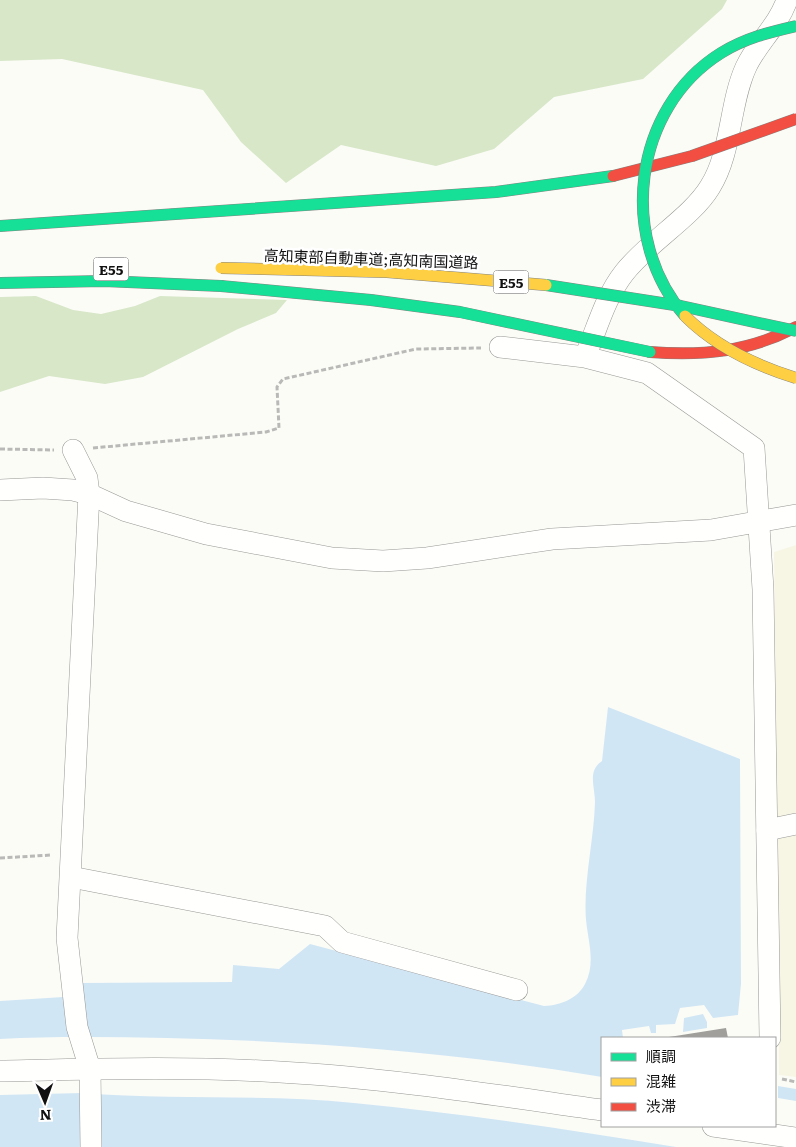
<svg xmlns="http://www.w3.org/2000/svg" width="796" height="1147" font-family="Literata,'Noto Sans JP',serif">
	<rect width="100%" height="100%" fill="#fcfcf7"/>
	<polygon fill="#f7f6e5" points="796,545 796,1077 779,1075 774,552"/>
	<g fill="#d7e7c8">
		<polygon points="0,0 727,0 722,9 643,79 554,97 494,149 436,166 341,145 286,183 241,142 203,90 62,59 0,61"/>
		<polygon points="36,296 73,310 101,314 135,306 160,296 287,300 276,313 238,329 143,377 105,384 49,376 0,392 0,297"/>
	</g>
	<g fill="#d1e6f4">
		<path d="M608,707L740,759L741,984L738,1015L713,1018L704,1005L680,1008L675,1024L656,1025V1033H651L649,1026L622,1030L623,1038H602V1077C458,1053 312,1041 166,1038C111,1037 55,1036 0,1039V1001L79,996V983L232,982L233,965L279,969L310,944L544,1006C561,1005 577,999 585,984C596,963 588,941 586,920C583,884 594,839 595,802C595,787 587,771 602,761Z"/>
		<polygon points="703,1014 707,1022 707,1028 683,1032 684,1018"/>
		<polygon points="778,1086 796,1089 796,1101 778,1098"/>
		<path d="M82,1093C172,1100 264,1094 354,1103C462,1113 569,1130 676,1147H0V1095Z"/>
	</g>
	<polygon fill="#a09f9c" points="726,1028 728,1038 669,1038 669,1037"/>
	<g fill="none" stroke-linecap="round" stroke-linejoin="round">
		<defs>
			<g id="street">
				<polyline points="500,347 585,357 647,373 754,448 763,589 770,1038"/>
				<path d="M587,352C598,325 606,296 624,273C647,243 692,217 710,187C732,152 729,104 746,67C757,43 778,26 787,0"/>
				<polyline points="73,450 87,478 89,494 67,938 77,1027 90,1069 91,1147"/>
				<polyline points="0,490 43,488 73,490 89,494 126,511 206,534 332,558 383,561 427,558 552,539 711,530 796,515"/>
				<polyline points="767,830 796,824"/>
				<polyline points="71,877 325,926 342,942 517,990"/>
				<path d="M0,1071C93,1069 187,1066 280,1072C388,1078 495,1095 602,1110"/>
				<polyline points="713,1126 796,1138"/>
			</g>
			<g id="fast">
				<polyline points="0,226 496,192 613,176"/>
				<polyline points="0,283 104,281 221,286"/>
			</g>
			<g id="jam">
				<polyline points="613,176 692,156"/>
				<path d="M650,352C702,356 749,352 796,327"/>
			</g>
		</defs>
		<use href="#street" stroke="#979795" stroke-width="22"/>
		<use href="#fast" stroke="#848482" stroke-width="12"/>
		<use href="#jam" stroke="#848482" stroke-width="12"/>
		<g stroke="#b9b9b8" stroke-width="3" stroke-dasharray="5 2.5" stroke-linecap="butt">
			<polyline points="93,448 266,432 279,428 277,387 283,379 416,349 481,348"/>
			<polyline points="0,449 54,450"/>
			<polyline points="0,858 52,855"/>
			<polyline points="782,1079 796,1082"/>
		</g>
		<use href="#street" stroke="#fffffe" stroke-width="21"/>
		<use href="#fast" stroke="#16e098" stroke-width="11"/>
		<use href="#jam" stroke="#f24e42" stroke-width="11"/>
		<defs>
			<g id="fast-bridge">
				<polyline points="546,285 681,306 796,331"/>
				<polyline points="221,286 371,300 460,312 650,352"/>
				<path d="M685,316C617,238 633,108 721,53C745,38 770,32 796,26"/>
			</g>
			<g id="slow-bridge">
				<polyline points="221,268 387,272 546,285"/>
				<path d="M685,316C716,347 754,365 796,378"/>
			</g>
			<polyline id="jam-bridge" points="692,156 796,119"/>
		</defs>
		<use href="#fast-bridge" stroke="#848482" stroke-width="12" stroke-linecap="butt"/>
		<use href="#slow-bridge" stroke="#848482" stroke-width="12" stroke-linecap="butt"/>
		<use href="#jam-bridge" stroke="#848482" stroke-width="12" stroke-linecap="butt"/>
		<use href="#fast-bridge" stroke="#16e098" stroke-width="11"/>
		<use href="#slow-bridge" stroke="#ffcf43" stroke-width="11"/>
		<use href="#jam-bridge" stroke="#f24e42" stroke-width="11"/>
	</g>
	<g text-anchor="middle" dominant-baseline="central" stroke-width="5" stroke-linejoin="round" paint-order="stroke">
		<g fill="#fff" stroke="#585858" stroke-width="1">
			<rect x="93.5" y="257.5" width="35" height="23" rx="4"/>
			<rect x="493.5" y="270.5" width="35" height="23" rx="4"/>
		</g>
		<g font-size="14" font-weight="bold" fill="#111">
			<text x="111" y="269">E55</text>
			<text x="511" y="282">E55</text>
		</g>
		<g font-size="15" fill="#111" stroke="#fff">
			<text transform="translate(371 258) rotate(2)">高知東部自動車道;高知南国道路</text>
		</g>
	</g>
	<rect x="601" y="1037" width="175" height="90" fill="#ffffff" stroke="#a0a0a0"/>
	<rect x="611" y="1053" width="25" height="8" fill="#16e098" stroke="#a0a0a0"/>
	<text x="646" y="1062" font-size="15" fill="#111111">順調</text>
	<rect x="611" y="1078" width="25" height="8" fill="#ffcf43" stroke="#a0a0a0"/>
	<text x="646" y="1087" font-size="15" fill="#111111">混雑</text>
	<rect x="611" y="1103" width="25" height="8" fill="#f24e42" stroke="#a0a0a0"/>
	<text x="646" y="1112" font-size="15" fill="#111111">渋滞</text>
	<g transform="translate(45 1102) rotate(178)" stroke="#ffffff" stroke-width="4" paint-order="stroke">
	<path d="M0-4L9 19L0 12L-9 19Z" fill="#111111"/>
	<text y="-8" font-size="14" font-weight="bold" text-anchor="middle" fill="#111111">N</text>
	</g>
</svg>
